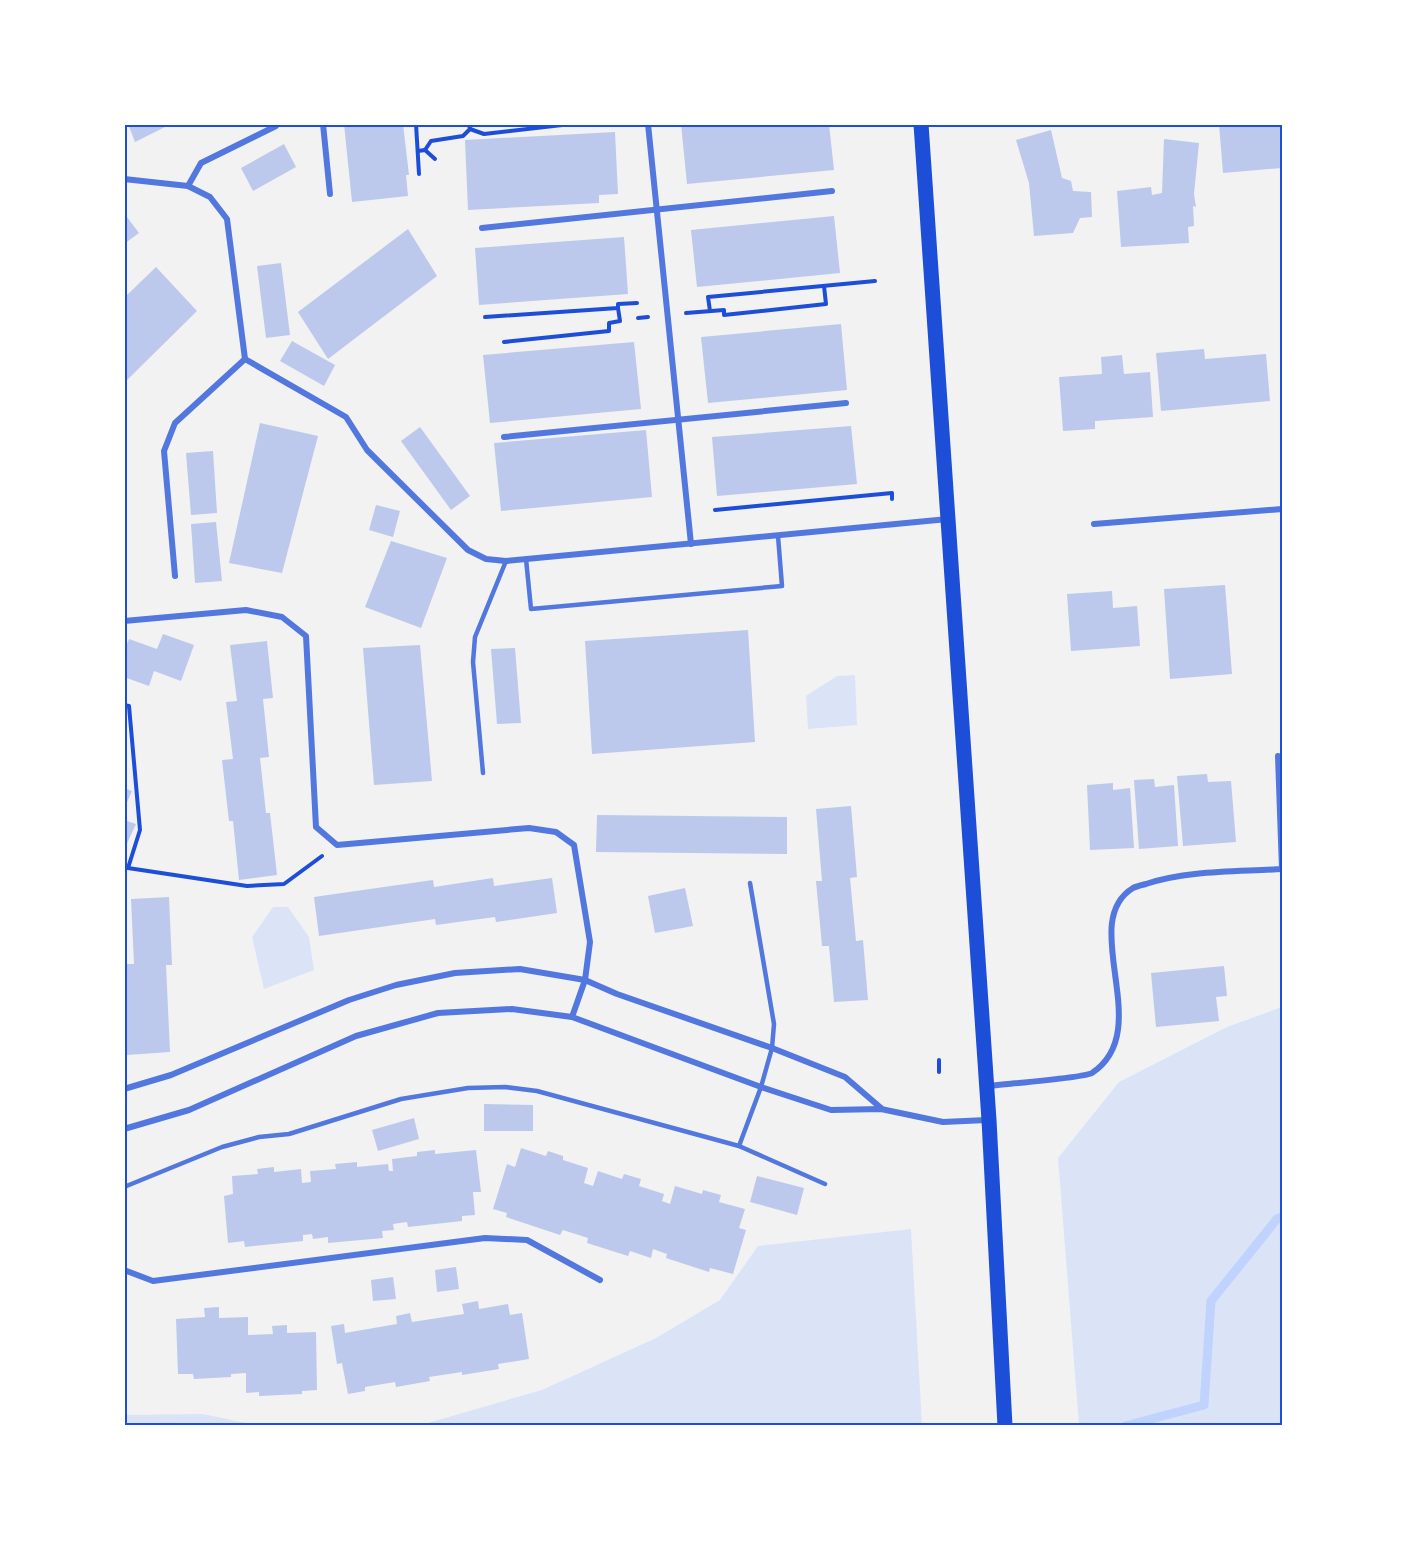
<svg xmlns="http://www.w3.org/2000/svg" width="1407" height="1550" font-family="'Archivo Narrow',sans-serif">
	<rect width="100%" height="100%" fill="#f2f2f2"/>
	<g fill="#dbe4f7">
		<polygon points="855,675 857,725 808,729 806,696 837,676"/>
		<polygon points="273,907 288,907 309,937 314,970 264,989 252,937"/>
		<polygon points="1282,1007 1282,1425 1079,1425 1058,1158 1119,1082 1227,1027"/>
		<polygon points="911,1229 922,1425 421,1425 542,1390 656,1338 720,1300 758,1246"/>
		<polygon points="203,1414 255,1425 125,1425 125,1415"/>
	</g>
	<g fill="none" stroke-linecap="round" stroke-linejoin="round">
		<polyline stroke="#bfd3fe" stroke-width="9" points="1125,1426 1204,1405 1211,1301 1277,1219 1282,1217"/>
	</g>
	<g fill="#bdc9ec">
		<polygon points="128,124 171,124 135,142"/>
		<polygon points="344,124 403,124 409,175 406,175 408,196 352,202"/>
		<polygon points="681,124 829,124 834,170 687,184"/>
		<polygon points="1219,124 1282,124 1282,168 1223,173"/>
		<polygon points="1051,130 1062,178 1071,181 1073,191 1091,192 1092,217 1080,218 1073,233 1034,236 1029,183 1016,140"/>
		<polygon points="615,132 618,194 599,195 599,203 468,210 465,140"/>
		<polygon points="1164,139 1199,143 1194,194 1196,207 1193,206 1194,226 1188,227 1189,243 1121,247 1117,191 1151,187 1152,195 1162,193"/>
		<polygon points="284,144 296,167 253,191 241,168"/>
		<polygon points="124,213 139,233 124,244"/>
		<polygon points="834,216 840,273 697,287 691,230"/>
		<polygon points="408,229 437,276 328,359 298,312"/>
		<polygon points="624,237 628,294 479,305 475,248"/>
		<polygon points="281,263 290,335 266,338 257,266"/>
		<polygon points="156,267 197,311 124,383 124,298"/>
		<polygon points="841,324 847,390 708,403 701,337"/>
		<polygon points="292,341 335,365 324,386 280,361"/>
		<polygon points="634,342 641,409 490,423 483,355"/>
		<polygon points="1204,349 1205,359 1266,354 1270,401 1161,411 1156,353"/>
		<polygon points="1122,355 1124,374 1150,372 1153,417 1095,421 1095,429 1063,431 1059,377 1102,374 1101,357"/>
		<polygon points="260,423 318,436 282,573 229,563"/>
		<polygon points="851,426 857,484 717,496 712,437"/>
		<polygon points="420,427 470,496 451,510 401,441"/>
		<polygon points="646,430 652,497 501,511 494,443"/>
		<polygon points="213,451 217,513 191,515 186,453"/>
		<polygon points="376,505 400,511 393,537 369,530"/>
		<polygon points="216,522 222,581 195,583 191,524"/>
		<polygon points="391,541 447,558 421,628 365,607"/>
		<polygon points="1225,585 1232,674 1170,679 1164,589"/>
		<polygon points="1112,591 1113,608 1137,606 1140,646 1071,651 1067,594"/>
		<polygon points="748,630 755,742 592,754 585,641"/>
		<polygon points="163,634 194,645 181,681 154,671 149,686 124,677 124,652 129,639 157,649"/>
		<polygon points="267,641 273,698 263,699 269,757 260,758 266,813 270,813 277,875 239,880 233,821 229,821 222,760 233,759 226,702 237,701 230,645"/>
		<polygon points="420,645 432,781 374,785 363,648"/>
		<polygon points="515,648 521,723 497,724 491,649"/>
		<polygon points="1207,774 1208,782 1231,781 1236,842 1183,846 1177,776"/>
		<polygon points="1154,779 1155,787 1174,785 1178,846 1139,849 1134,780"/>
		<polygon points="1113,783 1113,790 1130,788 1134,848 1090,850 1087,785"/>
		<polygon points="124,788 132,791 124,809"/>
		<polygon points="851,806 857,877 850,878 856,941 863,940 868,1000 834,1002 829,946 822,946 816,881 822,881 816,809"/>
		<polygon points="597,815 787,817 787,854 596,852"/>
		<polygon points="124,820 136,824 124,850"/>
		<polygon points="493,878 494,886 552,878 557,913 496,922 495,917 436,925 435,919 319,936 314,897 433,880 434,887"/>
		<polygon points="685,888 693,926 655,933 648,896"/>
		<polygon points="169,897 172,965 166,965 170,1052 127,1055 124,964 134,964 131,899"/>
		<polygon points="1224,966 1227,996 1216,997 1219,1021 1156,1027 1151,973"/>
		<polygon points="484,1104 533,1105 533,1131 484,1131"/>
		<polygon points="414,1118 419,1139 378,1151 372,1130"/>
		<polygon points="521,1148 546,1156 548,1151 563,1156 563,1160 588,1168 584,1183 593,1186 598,1171 622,1179 624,1174 641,1179 639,1186 664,1194 662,1201 670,1204 675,1186 702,1194 703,1190 721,1195 719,1202 745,1209 739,1228 746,1230 733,1274 710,1268 709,1272 666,1258 667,1254 653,1249 651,1258 630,1251 628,1256 587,1243 588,1238 563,1230 560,1235 506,1217 507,1213 493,1209 507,1164 515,1167"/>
		<polygon points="435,1150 435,1154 476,1150 481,1192 473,1192 475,1215 462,1216 462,1221 408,1227 407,1222 393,1224 394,1230 382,1231 383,1238 328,1243 328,1237 313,1239 312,1234 303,1235 303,1241 245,1247 244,1241 228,1243 224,1196 233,1194 232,1176 258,1174 257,1169 274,1167 274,1172 301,1169 302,1183 311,1182 310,1171 336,1169 335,1164 357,1162 357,1167 388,1164 389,1171 393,1171 392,1159 417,1156 417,1152"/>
		<polygon points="757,1176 804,1188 797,1215 750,1202"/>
		<polygon points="456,1267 459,1289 437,1292 435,1270"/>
		<polygon points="393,1277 396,1299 373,1301 371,1280"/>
		<polygon points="478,1301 479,1309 508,1304 510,1315 522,1313 529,1359 498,1364 499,1369 462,1375 462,1372 429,1377 430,1381 396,1387 395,1382 365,1387 365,1391 348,1394 342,1363 337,1364 331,1326 344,1324 345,1333 397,1324 396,1316 410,1313 412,1322 464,1314 462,1304"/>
		<polygon points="219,1307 219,1318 248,1317 248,1335 273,1334 272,1326 287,1325 287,1333 316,1332 317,1390 302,1391 302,1394 259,1396 259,1392 246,1393 246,1373 231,1374 231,1377 194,1379 193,1374 178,1374 176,1319 205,1317 204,1308"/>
	</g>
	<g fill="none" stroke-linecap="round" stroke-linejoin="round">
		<g stroke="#1d4ed8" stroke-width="4">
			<polyline points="416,124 419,174"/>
			<polyline points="470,129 484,134 571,124"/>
			<polyline points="425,150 431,141 463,136 470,129 469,124"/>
			<polyline points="418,151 425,150 435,159"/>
			<polyline points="710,311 708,297 875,281"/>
			<polyline points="686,313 724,310 724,315 826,304 824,286"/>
			<polyline points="485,317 618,308 618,304 637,303"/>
			<polyline points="638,318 648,317"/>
			<polyline points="504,342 609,331 609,323 620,321 618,308"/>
			<polyline points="715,510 892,493 892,499"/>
			<polyline points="124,705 129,706 140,830 128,868 247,886 284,884 322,856"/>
			<polyline points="939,1060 939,1072"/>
		</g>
		<g stroke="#5277de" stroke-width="4.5">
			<polyline points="526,559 531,609 782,586 778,536"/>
			<polyline points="483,773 473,662 475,637 506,561"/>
			<polyline points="739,1146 825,1184"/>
			<polyline points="124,1187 222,1147 259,1137 289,1134 401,1099 468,1088 505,1087 537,1091 739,1146 761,1087 772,1048 774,1024 750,883"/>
		</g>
		<g stroke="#5277de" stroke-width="6">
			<polyline points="323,124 330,194"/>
			<polyline points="648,124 691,544"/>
			<polyline points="124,179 188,186 210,197 227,219 245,359 346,417 367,450 468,550 486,559 506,561 948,519"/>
			<polyline points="188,186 201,163 276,126"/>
			<polyline points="482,228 832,191"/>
			<polyline points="504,437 846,403"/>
			<polyline points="1094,524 1282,509"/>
			<polyline points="175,576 164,451 175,423 245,359"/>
			<polyline points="124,621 246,610 282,617 306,636 316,827 337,845 529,828 556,832 574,845 590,942 585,980 572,1017"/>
			<path d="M988,1086C1004,1084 1084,1078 1092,1073C1157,1030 1076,923 1133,888C1137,886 1142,885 1146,884C1189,870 1238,872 1282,869L1278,756"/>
			<polyline points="124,1089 171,1075 349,1000 396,985 455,973 520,969 585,980 617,994 772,1048 845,1077 881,1108"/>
			<polyline points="124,1129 189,1110 356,1036 438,1013 512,1009 572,1017 761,1087 831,1110 881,1109 943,1122 987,1120"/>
			<polyline points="124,1270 153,1281 485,1238 527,1240 600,1280"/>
		</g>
		<polyline stroke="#1d4ed8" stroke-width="15" points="921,124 989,1120 1005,1426"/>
	</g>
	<rect width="1407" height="1550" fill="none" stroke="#ffffff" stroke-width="252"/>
	<rect x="126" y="126" width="1155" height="1298" fill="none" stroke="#1d4ed8" stroke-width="2"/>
</svg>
